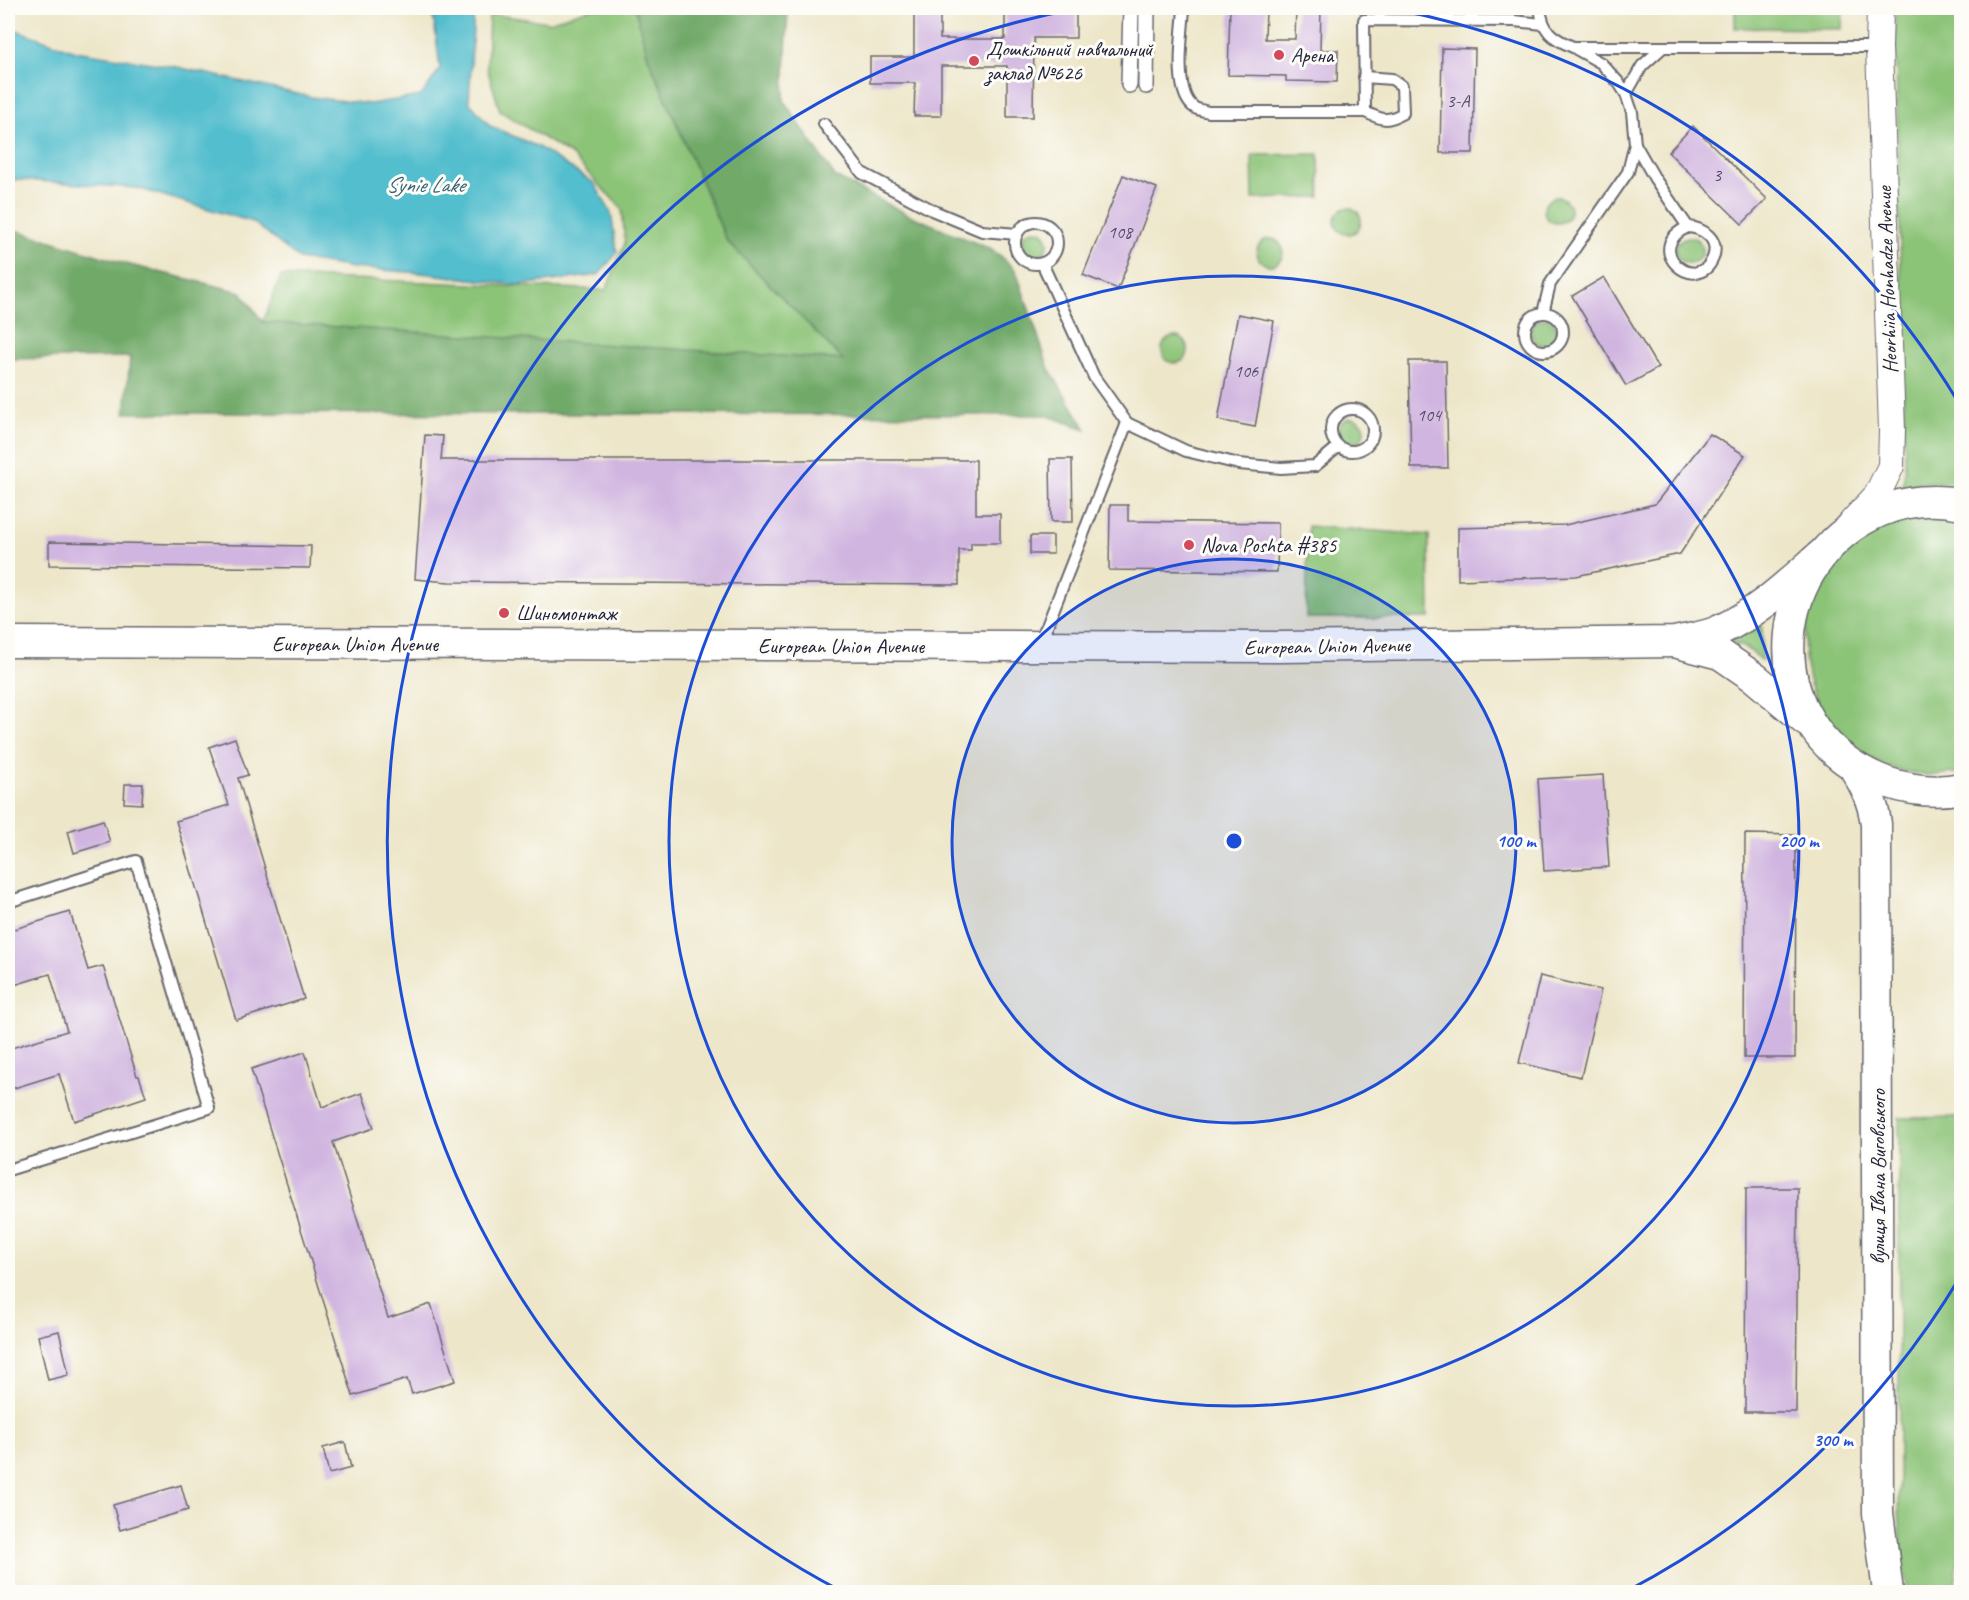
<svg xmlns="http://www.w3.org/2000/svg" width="1969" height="1600" font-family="Caveat,sans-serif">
	<rect width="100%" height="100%" fill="#fdfcf7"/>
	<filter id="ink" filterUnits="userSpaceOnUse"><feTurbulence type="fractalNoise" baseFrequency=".0167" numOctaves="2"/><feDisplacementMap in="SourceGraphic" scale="12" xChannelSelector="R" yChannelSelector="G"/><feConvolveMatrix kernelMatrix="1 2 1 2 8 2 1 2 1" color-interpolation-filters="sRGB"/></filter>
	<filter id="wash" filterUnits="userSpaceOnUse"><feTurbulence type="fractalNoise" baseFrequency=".008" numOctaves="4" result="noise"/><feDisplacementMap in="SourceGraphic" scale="24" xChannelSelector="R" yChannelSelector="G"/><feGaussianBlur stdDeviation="1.35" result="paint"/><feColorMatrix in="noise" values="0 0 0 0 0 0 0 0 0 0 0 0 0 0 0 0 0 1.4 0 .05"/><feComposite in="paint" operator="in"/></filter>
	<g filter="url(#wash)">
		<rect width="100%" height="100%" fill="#ede6c9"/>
		<g fill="#8bc377" stroke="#567259" stroke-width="1.5">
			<polygon points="592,8 635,8 648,57 727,241 844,360 361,333 263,322 281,276 606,290 625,243 622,209 571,155 500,111 487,68 489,14 549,22"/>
			<polygon points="1735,8 1843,8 1842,29 1735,28"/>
			<polygon points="1895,8 1961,8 1961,483 1923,482 1903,487 1905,467"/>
			<polygon points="1319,154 1320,197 1253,199 1252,155"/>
			<circle cx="1557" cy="210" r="13"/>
			<circle cx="1348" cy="221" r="13"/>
			<circle cx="1035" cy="243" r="13"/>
			<circle cx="1689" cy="250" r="13"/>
			<circle cx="1270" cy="252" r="13"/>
			<circle cx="1544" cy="332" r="13"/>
			<circle cx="1175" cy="350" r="13"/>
			<circle cx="1351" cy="431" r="13"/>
			<path d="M1928,517L1962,520L1961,772C1945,774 1928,777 1912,773C1825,757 1780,666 1818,588C1831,562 1853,540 1880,528C1895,521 1911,519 1928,517Z"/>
			<polygon points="1308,526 1429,535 1430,618 1306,618"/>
			<path d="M1762,625V661C1751,649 1740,645 1725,641L1741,636Z"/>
			<polygon points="1961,1117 1961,1542 1954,1592 1908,1592 1903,1563 1899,1512 1899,1118"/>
		</g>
		<polygon fill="#70a968" stroke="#496652" stroke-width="1.5" points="635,8 788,8 784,101 835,177 909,215 988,248 1001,256 1016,271 1049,369 1086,429 1045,415 125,413 130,357 8,359 8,231 19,231 126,264 241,292 263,322 843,360 727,241 648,57"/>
		<polygon fill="#52becd" stroke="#3a7084" stroke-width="1.5" points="426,8 474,8 469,102 490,126 538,147 594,183 611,213 617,253 598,275 520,285 421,273 353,268 299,259 253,222 137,188 8,179 8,27 75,51 177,67 311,97 370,104 421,96 440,69 434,20"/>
		<g id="blocks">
			<g fill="#d0b5e0">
				<polygon points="914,8 940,8 940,39 1005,39 1005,8 1031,8 1031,12 1076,12 1076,38 1034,38 1033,117 1007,117 1007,66 941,66 941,116 914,116 915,83 870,83 870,57 914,57"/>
				<polygon points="1230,8 1266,8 1265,39 1295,39 1296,8 1321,8 1320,50 1338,50 1337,82 1286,81 1286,76 1228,75"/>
				<polygon points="1442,48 1475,49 1473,153 1440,153"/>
				<polygon points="1693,126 1767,199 1742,224 1668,152"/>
				<polygon points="1123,175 1157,188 1118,289 1083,275"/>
				<polygon points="1604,277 1658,368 1626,386 1572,296"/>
				<polygon points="1238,314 1274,321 1255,427 1218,420"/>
				<polygon points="1409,361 1446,361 1448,468 1411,468"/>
				<polygon points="1710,434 1745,455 1680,554 1576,576 1458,580 1458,528 1565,525 1655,504"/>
				<polygon points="425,435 443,436 441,460 976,460 976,514 1000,514 1000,543 971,543 971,550 959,550 959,585 449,582 415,579"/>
				<polygon points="1050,459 1072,459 1073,522 1051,522"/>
				<polygon points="1110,505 1128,505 1128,521 1278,523 1277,572 1109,570"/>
				<rect x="1030" y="536" width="23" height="18"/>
				<polygon points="49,542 311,546 310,568 49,565"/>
				<polygon points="235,738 248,775 238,778 304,999 236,1020 176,821 229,805 209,747"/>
				<polygon points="1603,775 1609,867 1544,871 1538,779"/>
				<polygon points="125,784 143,784 142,804 124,803"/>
				<polygon points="103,820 110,842 74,853 68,831"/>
				<polygon points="1745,834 1796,835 1795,1058 1744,1058"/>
				<polygon points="70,912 88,970 103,966 137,1076 139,1076 146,1097 74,1121 59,1074 8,1090 8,1049 67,1031 50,974 8,987 8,931"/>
				<polygon points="1540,976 1601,990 1581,1077 1519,1063"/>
				<polygon points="305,1052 322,1107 362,1093 374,1128 333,1142 388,1318 431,1304 455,1381 412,1394 407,1379 353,1396 251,1069"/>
				<polygon points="1746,1188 1798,1188 1796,1412 1745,1412"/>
				<polygon points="59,1331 69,1375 48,1380 38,1336"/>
				<polygon points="345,1442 351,1468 329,1474 323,1448"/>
				<polygon points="181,1485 188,1510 120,1530 113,1505"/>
			</g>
		</g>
	</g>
	<g filter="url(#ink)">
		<use href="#blocks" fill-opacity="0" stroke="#69676d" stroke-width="1.5"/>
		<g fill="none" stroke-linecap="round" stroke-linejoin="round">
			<defs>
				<g id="service">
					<path d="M1184,8C1183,31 1172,94 1195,108C1199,110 1205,111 1209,112H1365L1364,20L1514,21L1543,24"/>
					<path d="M1540,8C1543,32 1552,38 1573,47H1879"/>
					<path d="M1364,77L1392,79L1402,86L1403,113C1387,122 1382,120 1365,112"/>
					<polyline points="1626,94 1642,66 1662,48"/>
					<polyline points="824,124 862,173 934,211 982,231 1017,234"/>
					<path d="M1635,144L1655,179L1688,227C1703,228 1720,239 1713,258C1697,297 1640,248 1688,227"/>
					<circle cx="1036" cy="243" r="21"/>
					<polyline points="1543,313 1550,284 1628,172 1635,144 1632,112 1626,94 1619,83 1601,63 1576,49"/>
					<circle cx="1544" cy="332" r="19"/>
					<circle cx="1352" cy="430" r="21"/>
					<polyline points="1127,423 1186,451 1239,464 1281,468 1315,466 1338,447"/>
					<polyline points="1037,643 1047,626 1127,423 1094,377 1042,263"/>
					<polyline points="8,902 136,861 209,1108 8,1170"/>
				</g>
				<g id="pedestrian">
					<polyline points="1129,85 1131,8"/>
					<polyline points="1146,86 1147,8"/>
				</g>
				<polyline id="tertiary" points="1852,522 1877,495 1891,466 1892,430 1879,47 1880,8"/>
				<g id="secondary">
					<path d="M1962,504C1935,498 1906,501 1881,511C1769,558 1755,713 1864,772C1893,788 1929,795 1962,788"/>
					<path d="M8,642L1281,647L1675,642C1690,638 1707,637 1720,630C1759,612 1789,583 1821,555"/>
					<polyline points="1678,643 1720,654 1755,678 1806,721"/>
					<path d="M1853,766C1865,785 1873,801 1876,824L1878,1513L1888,1592"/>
				</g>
			</defs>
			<use href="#service" stroke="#69676d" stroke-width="14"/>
			<use href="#pedestrian" stroke="#69676d" stroke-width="18"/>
			<use href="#tertiary" stroke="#69676d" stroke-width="28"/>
			<use href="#secondary" stroke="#69676d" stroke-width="33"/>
			<use href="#service" stroke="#fff" stroke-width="10"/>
			<use href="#pedestrian" stroke="#fff" stroke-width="15"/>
			<use href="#tertiary" stroke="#fff" stroke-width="26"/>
			<use href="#secondary" stroke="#fff" stroke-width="30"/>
		</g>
	</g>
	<circle cx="1234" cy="841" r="282" fill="#1d4ed8" fill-opacity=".12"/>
	<g fill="none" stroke="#1d4ed8" stroke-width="3">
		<circle cx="1234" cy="841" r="282"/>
		<circle cx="1234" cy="841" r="565"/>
		<path d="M1960 1277A847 847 0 0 1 1625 1592M843 1592A847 847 0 0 1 1080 8M1388 8A847 847 0 0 1 1960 405"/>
	</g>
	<g fill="#d1495b" stroke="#fdfcf7" stroke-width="2">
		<circle cx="1279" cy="55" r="6"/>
		<circle cx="974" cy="61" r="6"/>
		<circle cx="1189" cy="545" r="6"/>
		<circle cx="504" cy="613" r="6"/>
	</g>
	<g text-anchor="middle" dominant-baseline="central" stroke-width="6" stroke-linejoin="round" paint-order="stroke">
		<g font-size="18" fill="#4e4764">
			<text x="1458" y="101">3-А</text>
			<text x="1717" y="175">3</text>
			<text x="1120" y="232">108</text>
			<text x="1246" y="371">106</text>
			<text x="1429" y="415">104</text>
		</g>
		<g font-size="21" fill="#22223b" stroke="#fdfcf7" text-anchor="start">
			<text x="986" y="49">Дошкільний навчальний<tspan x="986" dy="24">заклад №626</tspan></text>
			<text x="1291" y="55">Арена</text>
			<text x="1201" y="545">Nova Poshta #385</text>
			<text x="516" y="613">Шиномонтаж</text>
		</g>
		<g font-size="21" fill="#22223b" stroke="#fdfcf7">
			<text transform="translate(1887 280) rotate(-92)">Heorhiia Honhadze Avenue</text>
			<text x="355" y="644">European Union Avenue</text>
			<text x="841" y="646">European Union Avenue</text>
			<text transform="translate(1327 646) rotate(-1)">European Union Avenue</text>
			<text transform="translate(1878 1177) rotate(-90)">вулиця Івана Виговського</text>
		</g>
		<g font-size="22" font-style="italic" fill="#356075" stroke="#fdfcf7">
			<text x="425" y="185">Synie Lake</text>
		</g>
	</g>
	<circle cx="1234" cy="841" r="9" fill="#1d4ed8" stroke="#fdfcf7" stroke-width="3"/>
	<g font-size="18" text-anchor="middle" font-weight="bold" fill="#1d4ed8" stroke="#fdfcf7" stroke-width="6" stroke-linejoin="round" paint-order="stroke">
		<text x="1516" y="847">100 m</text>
		<text x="1799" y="847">200 m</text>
		<text x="1833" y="1446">300 m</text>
	</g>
	<rect width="1969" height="1600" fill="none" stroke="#fdfcf7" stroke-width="30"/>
</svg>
